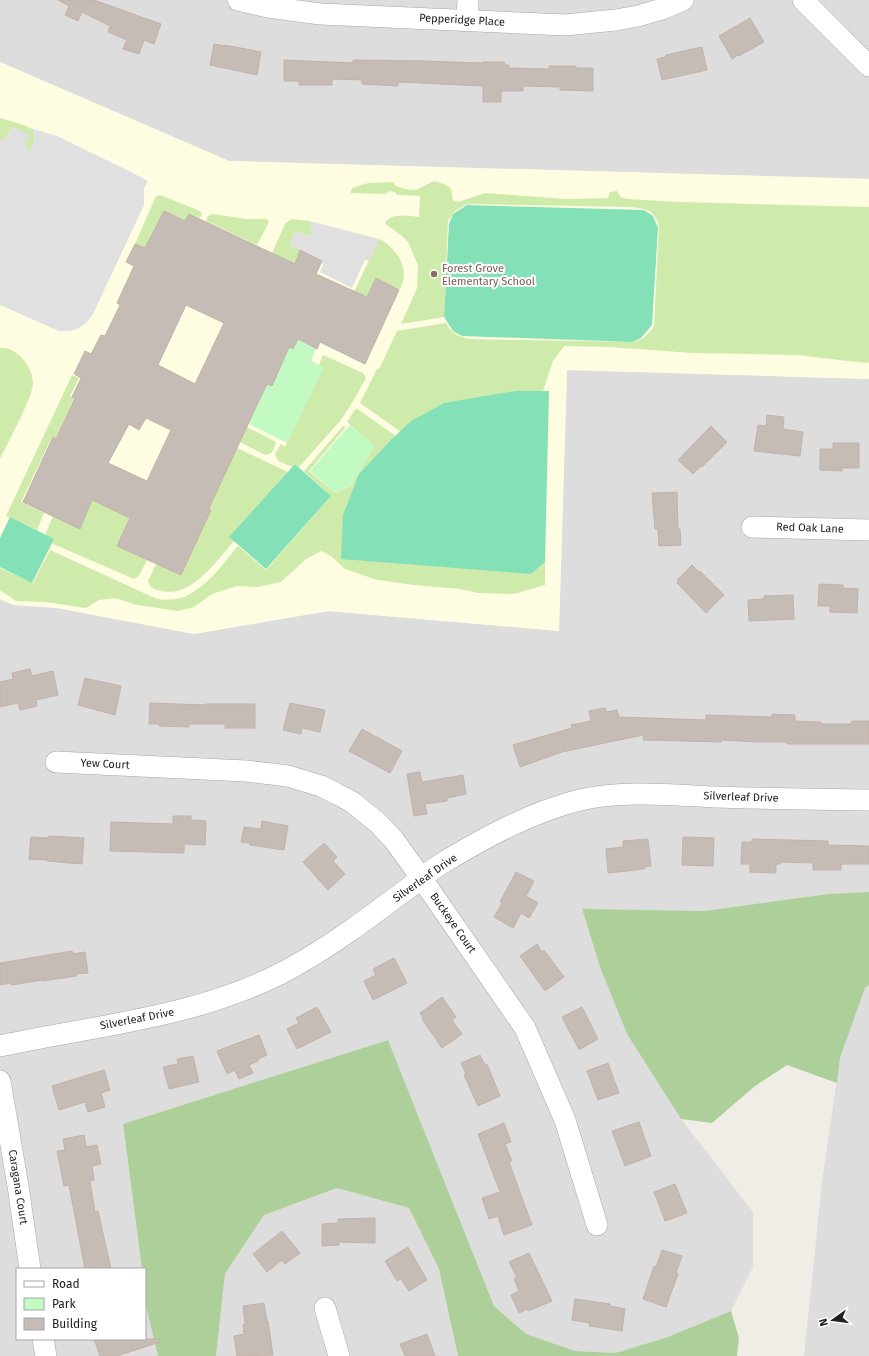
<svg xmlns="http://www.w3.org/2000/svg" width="869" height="1356" font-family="'Fira Sans',sans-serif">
	<rect width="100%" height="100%" fill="#f0ece6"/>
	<g fill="#dedddd">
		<polygon points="0,0 869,0 869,179 229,161 0,62"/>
		<polygon points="567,370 869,379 869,892 828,894 705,911 582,910 600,967 627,1034 681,1119 753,1212 753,1267 731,1311 665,1338 615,1353 575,1351 526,1334 494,1306 388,1040 123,1124 142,1269 17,1269 17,1339 145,1339 145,1295 158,1356 0,1356 0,599 14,605 57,608 194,634 328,611 559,631"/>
		<polygon points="869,985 869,1356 804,1356 822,1183 840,1058 865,988"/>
		<polygon points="337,1188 409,1208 439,1269 458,1356 216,1356 225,1274 264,1215"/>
	</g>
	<polygon fill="#fffde1" points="0,62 229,161 869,179 869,379 567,370 559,631 328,611 194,634 57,608 14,605 0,599"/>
	<g fill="#ceebac">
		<polygon points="0,118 24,125 33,130 35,139 31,149 27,150 25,145 11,129 5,139 0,140"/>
		<path d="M434,181L442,183L451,188L453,200L458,202L485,193L566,199L608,198L610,192L617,191L621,197L627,199L679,202L869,207V362L866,363L797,355L692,353L609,347L564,346L553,361L543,391H515L411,421L401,432L360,403L377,369H379L397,331L446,323C452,334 457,336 469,339L633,342C643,340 649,334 654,326L659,226C654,209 646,209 630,207L467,204L455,211L448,221L444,317L401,324L417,288L418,265L408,242L401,235L385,224L386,221C394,213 408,216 419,217L420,196L398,195L396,194L395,192L388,191L387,194L350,193L352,188L368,183L393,182L396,186L405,189L416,190Z"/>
		<polygon points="160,195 200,211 202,214 200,218 189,214 185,221 164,211 145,248 135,244 156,196"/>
		<polygon points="213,214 246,219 267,219 269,222 257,245 206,221 208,216"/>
		<polygon points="292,219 310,221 311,229 311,234 308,236 295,231 290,245 300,250 295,264 272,253 285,224 288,221"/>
		<path d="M379,239C397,247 412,272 399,290L376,278L341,352L334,346L354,292Z"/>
		<path d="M0,348C3,348 7,348 9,349C22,354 33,369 33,383C34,395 7,444 0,459Z"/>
		<polygon points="323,355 363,373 366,378 352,403 340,421 299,467 295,464 292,467 278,461 275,454 281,444 285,447 287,443 323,367 319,365"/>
		<polygon points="72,375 79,378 70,396 74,398 56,438 52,437 21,502 44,513 37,530 6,516"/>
		<path d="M356,408L396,436L359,474L531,574L545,562V585L514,594L478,593L460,589L414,585L377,580L345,569L331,556L321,551L306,559L281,582L258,587L237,586L212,594L194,607L178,611L137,605L115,598L99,600L86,608L45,602L16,601L0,590V568L33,583L50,550L157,599C165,600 174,600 181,598C206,589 222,565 238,546L266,570L331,496L304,471L343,426L346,427L309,471L335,493L351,486L374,446L347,422Z"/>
		<path d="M247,427L276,442C274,448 273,455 265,455L240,442Z"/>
		<path d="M237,448L288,472L230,537L234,541C216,561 192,598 162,591C154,590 150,588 148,581L156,564L181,575L211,510L209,508Z"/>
		<polygon points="92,500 130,518 117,546 147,560 139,576 134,579 51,543 53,539 45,535 53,516 80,529"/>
	</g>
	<g fill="#add09a">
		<polygon points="869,892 869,985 865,988 840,1058 837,1083 787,1065 755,1086 712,1123 681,1119 627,1034 600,967 582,909 705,911 828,894"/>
		<polygon points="388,1040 494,1306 526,1334 575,1351 615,1353 665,1338 731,1311 739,1338 737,1356 458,1356 439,1269 409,1208 337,1188 264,1215 225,1274 216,1356 158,1356 146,1306 145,1295 145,1269 142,1269 123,1124"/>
	</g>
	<g fill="#c3fac4">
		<polygon points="298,339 316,349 311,361 324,367 287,443 249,424 267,384 271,386 289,347 293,349"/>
		<polygon points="350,425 374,446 351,486 335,493 310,471"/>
	</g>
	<g fill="#83e0b7">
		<polygon points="467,205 644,210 653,216 658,228 652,325 641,338 632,342 462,336 453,331 444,317 449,224 453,214"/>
		<polygon points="515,391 549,391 545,562 531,574 341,559 343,515 359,474 391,440 411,421 444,403"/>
		<polygon points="295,464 331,496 266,569 229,537"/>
		<polygon points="10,517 54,539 32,583 0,567 0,538"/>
	</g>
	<g fill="#e0e0e0">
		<polygon points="14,127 30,135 25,145 27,150 31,149 35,139 34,133 30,128 57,136 129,171 148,181 144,188 144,205 93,314 86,323 79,328 70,331 59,331 0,305 0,140 5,139 11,129"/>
		<polygon points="310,221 379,239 369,261 365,260 352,288 320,272 323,265 322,261 290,245 295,231 308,236 311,234 311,229"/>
	</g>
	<g fill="#c5bcb5" stroke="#c3b2a8" fill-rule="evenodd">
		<polygon points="58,0 94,0 161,24 154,44 144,40 139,54 123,49 127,40 108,32 110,26 82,12 78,21 65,15 69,6"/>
		<polygon points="750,18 764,42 739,56 738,55 732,59 719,36"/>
		<polygon points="214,44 225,46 225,45 261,52 257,75 210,65"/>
		<polygon points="702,47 707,70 662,80 657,59 666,57 666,55"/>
		<polygon points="284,60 353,63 353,60 424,61 483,63 483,62 504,62 505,65 509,65 509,68 549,69 549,66 576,66 576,68 593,68 593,91 560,90 560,87 523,86 523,91 501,91 501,102 483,102 483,86 398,82 398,86 362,84 362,80 332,79 332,85 299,85 299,81 284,81"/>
		<path d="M164,211L185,221L189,214L295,264L300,250L322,261L316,274L367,297L376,278L399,290L365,364L320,342L317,349L298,339L293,349L289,347L272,386L267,384L237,448L209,508L211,510L181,575L117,546L130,518L92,500L80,529L23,502L53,437L56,439L75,398L72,397L81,378L74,374L85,351L91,354L101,335L105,336L120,305L117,303L134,266L126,262L135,244L145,248ZM186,305L224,323L195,384L158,365ZM146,418L171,430L147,481L108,463L129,424L139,430Z"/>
		<polygon points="767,415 784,417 783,429 803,432 800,456 754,451 758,425 766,426"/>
		<polygon points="711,426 727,442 702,467 701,466 693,474 678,460"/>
		<polygon points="833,443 859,443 859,468 842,468 842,471 820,470 820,449 833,449"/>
		<polygon points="677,492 678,529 680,529 681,545 659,546 658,529 655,529 652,493"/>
		<polygon points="692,565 699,572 700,571 724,595 706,613 677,583 678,581 677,580"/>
		<polygon points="819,584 843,585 843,588 858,589 857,613 830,612 830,606 818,606"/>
		<polygon points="793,595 794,619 749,621 748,600 764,599 764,596"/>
		<polygon points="30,669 32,676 53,671 58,695 36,700 37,706 20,710 18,703 0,707 0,682 13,679 12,673"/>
		<polygon points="85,678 121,686 115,715 78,705"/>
		<polygon points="150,703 205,705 205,704 255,704 255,728 225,728 225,724 189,724 189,727 159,726 159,724 149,724"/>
		<polygon points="290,703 325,710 320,732 302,728 301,734 283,730"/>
		<polygon points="605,708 606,712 617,710 619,717 706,720 706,715 772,717 772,714 795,715 795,721 821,722 821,724 851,724 852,721 869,721 869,744 787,744 787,742 757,742 721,740 721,742 643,740 643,735 562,752 520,767 513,745 572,728 571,725 591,721 589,711"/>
		<polygon points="362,729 402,751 390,773 349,751"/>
		<polygon points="420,772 422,782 463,775 466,794 447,798 447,801 425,804 427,814 414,816 407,774"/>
		<polygon points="173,816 191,816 191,820 206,821 205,845 184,844 184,853 110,851 111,822 173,824"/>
		<polygon points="262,821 288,826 284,850 250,845 250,843 241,842 244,827 261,829"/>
		<polygon points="49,836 84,838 82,864 47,861 47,860 29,859 31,837 48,838"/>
		<polygon points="683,837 714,838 713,866 682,865"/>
		<polygon points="648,839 651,866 644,867 645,869 608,873 606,849 623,847 623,841"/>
		<polygon points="752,839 828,841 828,845 869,846 869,864 841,864 841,870 813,870 813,863 781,862 780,864 776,864 776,873 750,872 750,864 741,864 742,842 752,842"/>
		<polygon points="324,843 337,857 333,861 345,874 328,890 303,862"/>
		<polygon points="516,872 534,881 526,896 538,903 529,918 521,913 513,928 494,917 502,903 500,902"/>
		<polygon points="537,944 542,952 544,950 564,977 545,991 520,956"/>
		<polygon points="72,951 73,954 85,952 88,973 76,974 76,976 43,981 42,980 12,985 11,983 0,985 0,963"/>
		<polygon points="394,958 407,983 373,1000 364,981 376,975 373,969"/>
		<polygon points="442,997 456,1017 452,1020 462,1034 442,1048 422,1019 423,1018 420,1013"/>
		<polygon points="317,1007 331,1032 297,1049 287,1029 299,1023 296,1018"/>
		<polygon points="582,1007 598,1039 579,1050 562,1017"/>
		<polygon points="259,1035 267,1055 258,1059 258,1061 249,1065 253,1073 239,1079 235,1070 227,1074 217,1051"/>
		<polygon points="480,1055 485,1065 487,1064 500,1096 478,1106 464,1075 466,1074 461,1063"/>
		<polygon points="193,1056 199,1082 169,1089 163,1067 178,1064 177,1059"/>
		<polygon points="608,1063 619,1093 598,1100 587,1071"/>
		<polygon points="104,1070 110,1090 101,1093 105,1107 88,1112 85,1102 59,1110 52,1086"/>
		<polygon points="639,1122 651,1156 625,1166 612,1131"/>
		<polygon points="504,1123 511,1142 505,1144 512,1161 509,1162 532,1225 504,1235 498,1216 489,1219 482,1198 500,1192 478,1134"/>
		<polygon points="84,1135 86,1147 97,1145 101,1164 92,1166 94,1180 90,1181 95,1212 98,1211 111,1269 85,1269 69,1185 64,1186 57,1151 65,1150 63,1139"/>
		<polygon points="675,1184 687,1213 665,1221 654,1192"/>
		<polygon points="375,1218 375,1243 339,1242 339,1245 322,1246 322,1224 338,1223 338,1219"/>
		<polygon points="282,1231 300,1253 285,1264 282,1260 267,1272 253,1254"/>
		<polygon points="408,1247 427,1280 409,1291 401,1279 397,1281 385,1261"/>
		<polygon points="662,1250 682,1256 676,1273 678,1274 666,1307 643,1299 654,1266 656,1267"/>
		<polygon points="529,1253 552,1301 528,1311 527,1309 519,1313 511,1295 519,1291 514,1279 517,1278 509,1262"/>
		<polygon points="575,1299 610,1304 610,1306 625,1309 622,1331 589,1326 590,1323 572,1320"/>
		<polygon points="264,1303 267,1322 268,1321 273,1355 237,1356 234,1336 244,1334 243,1325 245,1324 243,1306"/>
		<polygon points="427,1334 435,1356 405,1356 400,1344"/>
		<polygon points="94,1339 160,1339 160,1342 117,1356 100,1356"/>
	</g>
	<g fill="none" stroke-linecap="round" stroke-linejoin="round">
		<defs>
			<g id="minor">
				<polyline points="238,0 268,7 321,14 565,25 616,20 638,16 662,9 683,0"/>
				<polyline points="803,0 869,66"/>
				<polyline points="467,20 468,0"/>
				<polyline points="752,527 869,530"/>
				<polyline points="56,762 246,771 288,776 321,786 337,794 352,802 378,823 394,840 422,879 525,1028 565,1120 597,1225"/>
				<path d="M0,1046C98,1025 202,1017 291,968C331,946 367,919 403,892C416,883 428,872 441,864C484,838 531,812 580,800C624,790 671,795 715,797C766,799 818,799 869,800"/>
				<polyline points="0,1081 18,1186 30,1269"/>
				<polyline points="325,1308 339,1356"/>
				<polyline points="43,1339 46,1356"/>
			</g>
		</defs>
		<use href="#minor" stroke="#a7a7a7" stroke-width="22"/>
		<use href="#minor" stroke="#fff" stroke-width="21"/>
	</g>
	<circle fill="#8d6e63" stroke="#fff" stroke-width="1.5" cx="434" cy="274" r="4"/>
	<g text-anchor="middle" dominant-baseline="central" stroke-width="4" stroke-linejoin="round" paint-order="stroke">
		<g font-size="11" fill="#202020" stroke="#fff">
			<text transform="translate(462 20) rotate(3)">Pepperidge Place</text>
			<text transform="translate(810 528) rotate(2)">Red Oak Lane</text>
			<text transform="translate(105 764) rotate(3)">Yew Court</text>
			<text transform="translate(741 797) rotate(2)">Silverleaf Drive</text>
			<text transform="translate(425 878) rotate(-35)">Silverleaf Drive</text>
			<text transform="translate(453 923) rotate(55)">Buckeye Court</text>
			<text transform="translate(137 1019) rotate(-11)">Silverleaf Drive</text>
			<text transform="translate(18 1187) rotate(81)">Caragana Court</text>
		</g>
		<g font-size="11" fill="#785e54" stroke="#fff" text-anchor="start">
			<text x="442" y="268">Forest Grove<tspan x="442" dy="13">Elementary School</tspan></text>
		</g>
	</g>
	<rect x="16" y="1268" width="130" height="72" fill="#ffffff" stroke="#a6a6a6"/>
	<rect x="24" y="1281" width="20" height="6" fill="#ffffff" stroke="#a6a6a6"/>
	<text x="52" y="1288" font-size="12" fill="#202020">Road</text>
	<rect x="24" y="1298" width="20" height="12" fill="#c3fac4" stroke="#a6a6a6"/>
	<text x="52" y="1308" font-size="12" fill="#202020">Park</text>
	<rect x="24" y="1318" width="20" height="12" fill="#c5bcb5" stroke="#a6a6a6"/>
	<text x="52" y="1328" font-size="12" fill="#202020">Building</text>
	<g transform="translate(833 1320) rotate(256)" stroke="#ffffff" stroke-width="3" paint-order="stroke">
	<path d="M0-3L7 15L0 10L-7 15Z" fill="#202020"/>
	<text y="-6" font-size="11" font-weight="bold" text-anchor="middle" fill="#202020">N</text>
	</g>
</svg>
